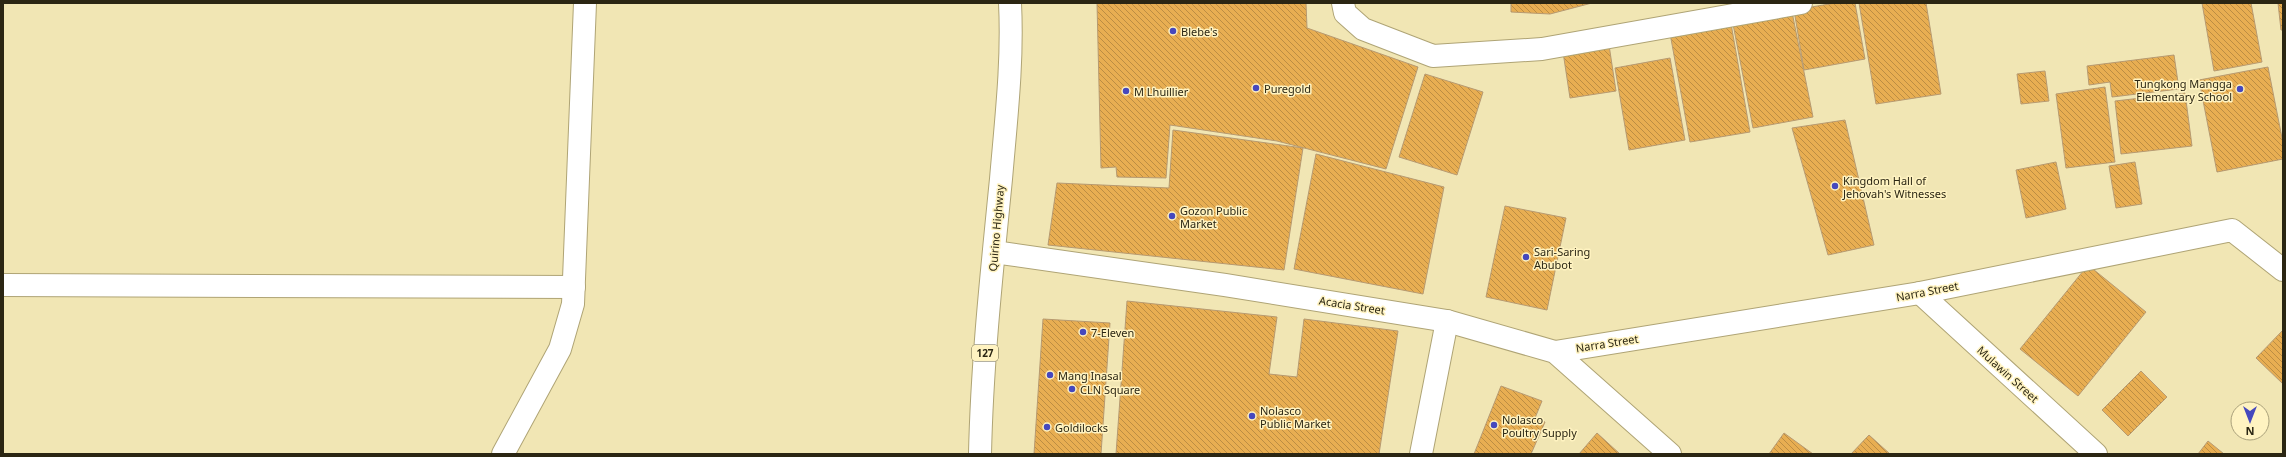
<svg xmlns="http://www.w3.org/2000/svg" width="2286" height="457" font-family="'Noto Sans',sans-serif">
	<defs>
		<pattern id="building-back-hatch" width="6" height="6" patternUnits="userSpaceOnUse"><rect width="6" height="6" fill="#e8ae52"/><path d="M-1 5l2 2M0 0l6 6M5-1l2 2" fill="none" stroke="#bc8d43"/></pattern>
	</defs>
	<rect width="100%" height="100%" fill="#f1e6b4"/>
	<g fill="url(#building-back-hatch)" stroke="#b79a71">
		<polygon points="1097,3 1306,3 1307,28 1418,67 1386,169 1277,141 1170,125 1166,178 1117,177 1116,167 1101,168"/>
		<polygon points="1511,3 1592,3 1550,14 1511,12"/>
		<polygon points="1835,3 1855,3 1865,59 1804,70 1794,10"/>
		<polygon points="1859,3 1926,3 1941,94 1876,104"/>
		<polygon points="2202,3 2251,3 2262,62 2214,71"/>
		<polygon points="2278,3 2283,3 2283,30 2281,30"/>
		<polygon points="1792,12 1813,117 1753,128 1733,24"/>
		<polygon points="1730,18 1750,132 1690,142 1669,28"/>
		<polygon points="1609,45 1616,91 1570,98 1563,52"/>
		<polygon points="2174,55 2179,89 2112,97 2110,82 2089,85 2087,66"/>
		<polygon points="1670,58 1685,140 1629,150 1615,68"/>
		<polygon points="2268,67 2283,143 2283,159 2217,172 2199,80"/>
		<polygon points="2045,71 2049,101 2021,104 2017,74"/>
		<polygon points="1425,74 1483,92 1457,175 1399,157"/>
		<polygon points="2105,87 2115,162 2066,168 2056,94"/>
		<polygon points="2185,93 2192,146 2121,154 2115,101"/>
		<polygon points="1845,120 1874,245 1828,255 1792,128"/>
		<polygon points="1173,130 1303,148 1284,270 1048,245 1057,183 1169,188"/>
		<polygon points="1316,154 1444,187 1423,294 1294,269"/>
		<polygon points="2056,162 2066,209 2026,218 2016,170"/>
		<polygon points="2135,162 2142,204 2116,208 2109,166"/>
		<polygon points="1505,206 1566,218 1547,310 1486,297"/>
		<polygon points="2088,265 2146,312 2078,396 2020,349"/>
		<polygon points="1127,301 1277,317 1269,374 1297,377 1304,319 1398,331 1379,454 1116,454"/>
		<polygon points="1043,319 1110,323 1101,454 1034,454"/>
		<polygon points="2283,330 2283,384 2256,358"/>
		<polygon points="2141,371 2167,397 2128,436 2102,410"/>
		<polygon points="1501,386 1542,401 1535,418 1545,422 1531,454 1474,454"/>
		<polygon points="1597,433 1620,454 1579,454"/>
		<polygon points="1784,433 1813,454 1769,454"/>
		<polygon points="1869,435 1890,454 1851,454"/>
		<polygon points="2208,441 2224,454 2198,454"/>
	</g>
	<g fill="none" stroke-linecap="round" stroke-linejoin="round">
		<defs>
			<g id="minor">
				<polyline points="1343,3 1345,13 1363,29 1433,56 1542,49 1801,3"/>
				<polyline points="994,252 1225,285 1447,321 1555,352 1670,454"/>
				<polyline points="3,285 574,287"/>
				<polyline points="1920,293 2096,454"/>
				<polyline points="1555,352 1920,293 2232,230 2283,270"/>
				<polyline points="503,454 560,349 573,304 585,3"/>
				<polyline points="1421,454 1447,321"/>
			</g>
			<path id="major" d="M980,454C982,362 992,270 1001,179C1006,120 1013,61 1010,3"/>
		</defs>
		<use href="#minor" stroke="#afa475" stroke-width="24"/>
		<use href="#major" stroke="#afa475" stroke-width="24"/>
		<use href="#minor" stroke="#fff" stroke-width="22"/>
		<use href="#major" stroke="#fff" stroke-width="22"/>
	</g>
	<g fill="#4648bd" stroke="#fff3c1" stroke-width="1.5">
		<circle cx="1173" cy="31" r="4"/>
		<circle cx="1256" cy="88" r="4"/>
		<circle cx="2240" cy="89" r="4"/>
		<circle cx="1126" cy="91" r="4"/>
		<circle cx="1835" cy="186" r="4"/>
		<circle cx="1172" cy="216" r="4"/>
		<circle cx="1526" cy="257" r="4"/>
		<circle cx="1083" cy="332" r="4"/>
		<circle cx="1050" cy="375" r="4"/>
		<circle cx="1072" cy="389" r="4"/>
		<circle cx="1252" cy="416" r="4"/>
		<circle cx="1494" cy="425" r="4"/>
		<circle cx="1047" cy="427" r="4"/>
	</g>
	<g text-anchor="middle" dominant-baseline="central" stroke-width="3" stroke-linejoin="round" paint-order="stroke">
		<rect fill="#fff3c1" stroke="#6b6447" stroke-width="1" x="972" y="345" width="26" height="16" rx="3"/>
		<g font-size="10" font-weight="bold" fill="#2b2613">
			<text x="985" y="353">127</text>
		</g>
		<g font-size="11" fill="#2b2613" stroke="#fff3c1" text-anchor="start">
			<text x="1181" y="31">Blebe's</text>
			<text x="2232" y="83" text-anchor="end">Tungkong Mangga<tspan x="2232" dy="13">Elementary School</tspan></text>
			<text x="1264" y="88">Puregold</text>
			<text x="1134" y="91">M Lhuillier</text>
			<text x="1843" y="180">Kingdom Hall of<tspan x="1843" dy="13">Jehovah's Witnesses</tspan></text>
			<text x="1180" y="210">Gozon Public<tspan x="1180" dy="13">Market</tspan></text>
			<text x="1534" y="251">Sari-Saring<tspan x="1534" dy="13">Abubot</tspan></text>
			<text x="1091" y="332">7-Eleven</text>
			<text x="1058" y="375">Mang Inasal</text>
			<text x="1080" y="389">CLN Square</text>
			<text x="1260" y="410">Nolasco<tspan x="1260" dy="13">Public Market</tspan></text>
			<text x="1502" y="419">Nolasco<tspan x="1502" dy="13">Poultry Supply</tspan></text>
			<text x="1055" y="427">Goldilocks</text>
		</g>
		<g font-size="11" fill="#2b2613" stroke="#fff3c1">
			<text transform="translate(996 228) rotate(-85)">Quirino Highway</text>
			<text transform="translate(1927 291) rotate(-11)">Narra Street</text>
			<text transform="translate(1352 305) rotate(9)">Acacia Street</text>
			<text transform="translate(1607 343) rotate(-9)">Narra Street</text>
			<text transform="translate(2008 374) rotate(42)">Mulawin Street</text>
		</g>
	</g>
	<rect width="2286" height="457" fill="none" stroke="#2b2613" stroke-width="8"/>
	<g transform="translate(2250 421) rotate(180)"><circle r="19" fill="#fff3c1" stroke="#aaa17b"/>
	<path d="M0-3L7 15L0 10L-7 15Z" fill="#4648bd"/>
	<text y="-6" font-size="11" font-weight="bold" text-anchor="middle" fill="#2b2613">N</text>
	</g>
</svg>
